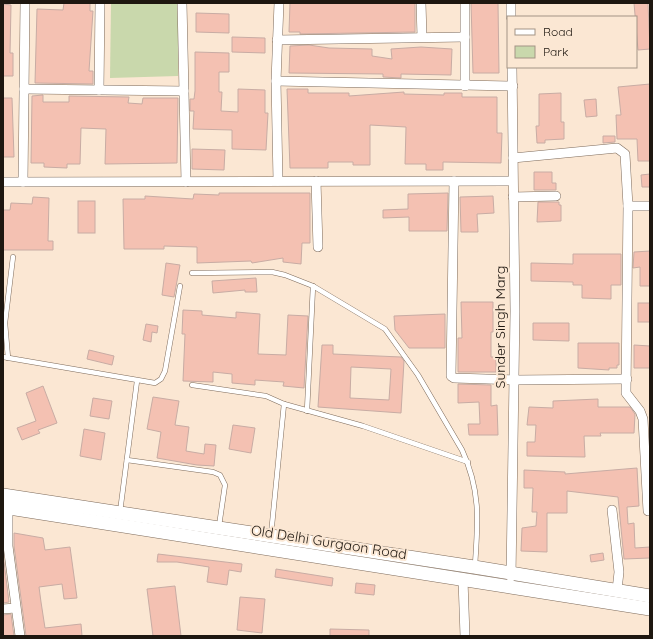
<svg xmlns="http://www.w3.org/2000/svg" width="653" height="639" font-family="Quicksand,sans-serif">
	<rect width="100%" height="100%" fill="#fbe7d3"/>
	<polygon fill="#c9d8ac" points="111,3 179,3 178,76 110,78"/>
	<g fill="#f4c1b2" stroke="#c8aca4" fill-rule="evenodd">
		<polygon points="64,3 90,3 90,11 93,11 89,71 93,71 93,84 35,83 37,9 63,10"/>
		<polygon points="290,3 415,3 415,32 300,34 300,32 289,32"/>
		<polygon points="471,3 498,3 499,73 473,73"/>
		<polygon points="634,3 648,3 650,49 638,50"/>
		<polygon points="3,4 11,5 10,53 13,53 13,76 3,76"/>
		<polygon points="196,13 229,14 229,33 196,32"/>
		<polygon points="232,37 265,38 265,53 232,52"/>
		<polygon points="309,45 329,48 372,49 372,56 392,59 391,49 421,47 452,49 451,75 401,74 401,78 383,77 383,74 289,73 290,46"/>
		<polygon points="195,52 229,53 229,72 219,72 219,92 222,92 221,111 238,112 238,89 265,90 265,113 268,113 266,150 232,149 232,130 193,129 194,111 190,111 190,99 194,99 195,91"/>
		<polygon points="650,84 650,161 638,161 637,139 617,139 616,115 621,115 618,87"/>
		<polygon points="287,89 308,89 308,93 349,93 349,96 404,92 404,94 444,95 444,93 462,93 462,97 497,97 497,133 502,133 501,163 443,162 443,170 426,170 426,164 405,164 406,127 370,125 370,165 353,165 353,162 328,162 328,168 290,168"/>
		<polygon points="561,93 561,122 564,122 564,139 545,140 545,143 537,143 536,126 539,126 539,94"/>
		<polygon points="43,95 43,102 69,102 69,96 129,97 128,103 142,104 143,98 178,98 177,163 105,164 106,129 81,128 80,164 67,164 67,168 44,167 44,163 31,163 32,96"/>
		<polygon points="3,98 12,98 14,157 3,157"/>
		<polygon points="596,99 597,116 586,117 584,100"/>
		<polygon points="603,136 615,136 615,142 603,143"/>
		<polygon points="192,149 225,150 224,170 192,169"/>
		<polygon points="534,172 552,172 552,183 556,183 556,190 534,190"/>
		<polygon points="650,174 650,187 642,187 641,175"/>
		<polygon points="219,193 310,193 310,243 302,243 301,264 283,262 283,258 252,263 251,261 197,263 197,247 164,246 164,249 124,249 123,199 145,199 145,196 193,199 194,194 219,195"/>
		<polygon points="448,193 447,231 409,231 409,217 383,218 383,210 408,209 408,194"/>
		<polygon points="493,196 494,213 477,214 478,232 461,232 460,197"/>
		<polygon points="33,197 49,198 48,241 53,241 53,250 3,250 3,210 10,210 11,203 32,204"/>
		<rect x="78" y="201" width="17" height="32"/>
		<polygon points="538,202 559,202 559,205 561,205 561,221 537,222"/>
		<polygon points="650,251 650,286 640,286 640,267 633,268 634,252"/>
		<polygon points="573,254 621,254 621,285 611,285 611,299 582,298 582,285 573,285 573,282 531,281 531,263 573,264"/>
		<polygon points="166,263 180,265 174,297 162,295"/>
		<polygon points="256,278 257,292 245,292 245,290 213,293 212,281"/>
		<polygon points="461,302 493,302 493,332 491,332 491,357 496,357 496,372 458,372 458,338 462,338"/>
		<rect x="638" y="303" width="12" height="19"/>
		<polygon points="183,310 202,311 202,315 236,318 236,312 260,314 258,354 286,355 288,315 308,316 304,388 283,386 284,382 255,380 255,385 232,383 232,374 213,372 213,382 183,381 185,334 182,334"/>
		<polygon points="445,314 445,348 409,348 395,330 394,316"/>
		<polygon points="533,323 569,323 569,341 533,340"/>
		<polygon points="146,324 158,326 157,333 152,332 151,342 143,340"/>
		<polygon points="578,343 619,343 619,365 617,365 617,368 609,368 609,370 578,368"/>
		<path d="M322,345H333V354L401,357L404,361L401,413L318,407ZM351,367L391,369L389,400L350,398Z"/>
		<polygon points="634,345 650,346 650,368 634,368"/>
		<polygon points="89,350 114,356 112,365 87,359"/>
		<polygon points="458,384 491,385 491,406 497,405 498,435 469,435 468,424 480,424 479,402 458,403"/>
		<polygon points="43,386 57,423 38,430 40,433 22,440 17,428 36,421 26,393"/>
		<polygon points="153,397 179,401 175,425 189,427 186,451 204,454 205,444 216,445 214,466 197,465 157,458 161,432 147,429"/>
		<polygon points="93,398 112,401 109,419 90,416"/>
		<polygon points="598,399 598,407 630,407 635,414 634,433 600,433 601,436 584,436 585,457 527,456 527,442 535,442 536,425 527,425 529,407 553,408 553,401"/>
		<polygon points="233,425 255,428 251,453 229,449"/>
		<polygon points="84,429 105,433 101,460 80,456"/>
		<polygon points="637,468 639,506 627,507 628,524 634,523 635,548 650,547 650,558 624,559 618,497 567,491 567,513 547,513 547,552 521,551 522,528 536,526 537,512 532,512 533,488 524,488 524,470 565,472 565,474"/>
		<polygon points="14,533 43,538 45,550 70,547 77,598 64,599 62,584 39,587 41,602 45,628 81,624 82,636 26,636 14,546"/>
		<polygon points="603,553 604,560 591,562 590,555"/>
		<polygon points="3,554 9,602 3,603"/>
		<polygon points="158,554 242,564 241,572 229,570 227,585 207,582 209,567 177,562 157,562"/>
		<polygon points="276,569 333,578 332,586 275,577"/>
		<polygon points="356,583 375,585 374,595 355,593"/>
		<polygon points="175,586 181,636 153,636 147,589"/>
		<polygon points="240,597 265,599 262,633 237,630"/>
		<polygon points="11,614 14,636 3,636 3,615"/>
		<polygon points="330,629 369,630 369,636 330,636"/>
	</g>
	<g fill="none" stroke-linecap="round" stroke-linejoin="round">
		<defs>
			<g id="service">
				<path d="M192,273L272,272L285,275L313,286L385,329L418,375L462,450C481,491 478,522 475,565"/>
				<polyline points="3,357 155,383 161,379 165,371 180,286"/>
				<polyline points="8,358 5,323 13,257"/>
				<polyline points="192,385 266,396 284,404 363,426 468,462"/>
				<polyline points="307,411 313,286"/>
				<polyline points="127,460 213,472 220,475 225,485 219,526"/>
				<polyline points="120,512 137,381"/>
				<polyline points="271,535 284,404"/>
			</g>
			<g id="minor">
				<polyline points="182,3 186,182"/>
				<polyline points="421,3 422,37"/>
				<polyline points="465,3 465,86"/>
				<polyline points="511,3 511,17"/>
				<polyline points="277,40 465,37"/>
				<polyline points="276,81 513,86"/>
				<polyline points="24,89 184,91"/>
				<polyline points="99,90 100,3"/>
				<polyline points="513,158 617,148 625,154 628,206 626,393 640,411 643,419 648,511"/>
				<polyline points="278,181 276,81 279,3"/>
				<polyline points="316,181 318,247"/>
				<polyline points="454,181 451,376 454,378 514,380 627,379"/>
				<polyline points="3,182 512,181"/>
				<polyline points="23,182 25,3"/>
				<polyline points="513,197 556,196"/>
				<polyline points="628,206 650,206"/>
				<polyline points="8,502 8,546 20,636"/>
				<polyline points="612,510 619,572 617,590"/>
				<polyline points="511,577 515,311 512,67"/>
				<polyline points="463,580 465,636"/>
				<polyline points="3,609 15,608"/>
			</g>
			<g id="secondary">
				<polyline points="3,495 474,567 650,596"/>
				<polyline points="3,507 650,609"/>
			</g>
		</defs>
		<use href="#service" stroke="#7e6b5b" stroke-width="5.5"/>
		<use href="#minor" stroke="#7e6b5b" stroke-width="10"/>
		<use href="#secondary" stroke="#7e6b5b" stroke-width="14"/>
		<use href="#service" stroke="#fff" stroke-width="4.5"/>
		<use href="#minor" stroke="#fff" stroke-width="9"/>
		<use href="#secondary" stroke="#fff" stroke-width="13"/>
	</g>
	<g text-anchor="middle" dominant-baseline="central" stroke-width="4" stroke-linejoin="round" paint-order="stroke">
		<g font-size="14" fill="#1e1710" stroke="#fbe7d3">
			<text transform="translate(500 327) rotate(-90)">Sunder Singh Marg</text>
			<text transform="translate(329 542) rotate(9)">Old Delhi Gurgaon Road</text>
		</g>
	</g>
	<rect width="653" height="639" fill="none" stroke="#1e1710" stroke-width="8"/>
	<rect x="507" y="16" width="130" height="52" fill="#fbe7d3" stroke="#a39485"/>
	<rect x="515" y="29" width="20" height="6" fill="#ffffff" stroke="#a39485"/>
	<text x="543" y="36" font-size="12" fill="#1e1710">Road</text>
	<rect x="515" y="46" width="20" height="12" fill="#c9d8ac" stroke="#a39485"/>
	<text x="543" y="56" font-size="12" fill="#1e1710">Park</text>
</svg>
